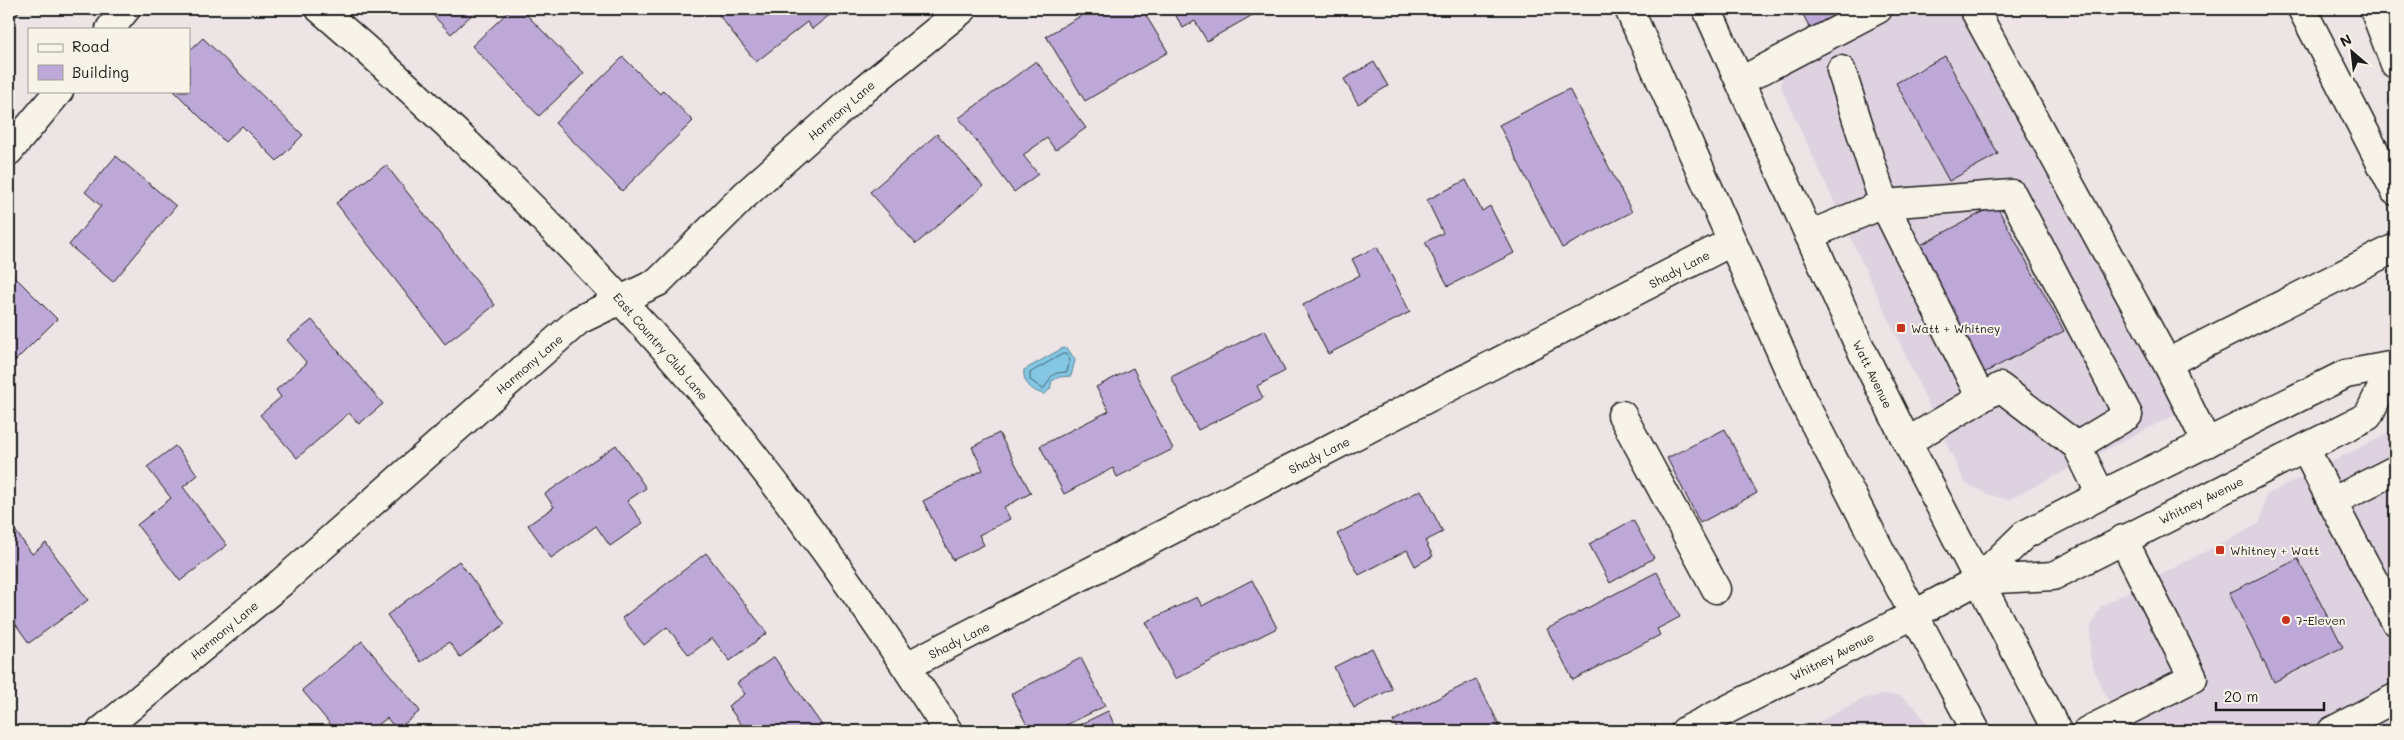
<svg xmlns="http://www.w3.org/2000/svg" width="2404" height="740" font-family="Mali,sans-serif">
	<rect width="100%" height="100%" fill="#ece4e5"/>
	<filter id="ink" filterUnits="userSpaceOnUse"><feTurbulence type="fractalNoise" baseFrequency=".02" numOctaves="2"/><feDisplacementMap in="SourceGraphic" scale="10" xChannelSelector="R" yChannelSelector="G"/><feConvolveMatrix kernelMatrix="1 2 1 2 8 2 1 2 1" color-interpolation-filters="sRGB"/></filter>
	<g filter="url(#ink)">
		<g fill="#ded2e1">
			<polygon points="1900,9 1967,9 2180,412 2008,500 1988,494 1965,483 1781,88 1782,73 1794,61"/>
			<polygon points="2395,430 2395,731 2124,731 2098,680 2090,657 2091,626 2101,606 2260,523 2266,495"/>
			<polygon points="1886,694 1900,696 1914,706 1932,731 1800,731 1863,699"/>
		</g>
		<path fill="#83c7e4" stroke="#5a8394" d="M1063,348L1068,349L1075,360L1071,376L1059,377L1052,381L1050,389L1045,394C1034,393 1022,383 1024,370Z"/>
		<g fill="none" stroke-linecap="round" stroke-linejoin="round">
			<path stroke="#45606c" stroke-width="1" d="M1063,354H1066L1070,360L1067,372C1047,373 1054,377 1043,389L1030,380V373Z"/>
		</g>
		<g fill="#bea8d7" stroke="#1c1c1c">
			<polygon points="9,9 21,9 9,24"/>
			<polygon points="427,9 478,9 451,34"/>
			<polygon points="511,9 521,9 584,73 539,116 472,46"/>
			<polygon points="714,9 837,9 812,29 807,22 756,62"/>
			<polygon points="1093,9 1142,9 1168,52 1085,101 1046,36"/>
			<polygon points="1172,9 1263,9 1207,41 1195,21 1183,28"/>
			<polygon points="1800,9 1847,9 1810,28"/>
			<polygon points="203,38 303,135 277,161 242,126 225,142 174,91 189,91 189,51"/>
			<polygon points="1945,56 1998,154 1949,181 1896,83"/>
			<polygon points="623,57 660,94 663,90 693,121 622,191 555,123"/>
			<polygon points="1036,61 1086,128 1055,150 1047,138 1023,155 1038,174 1014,192 959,118"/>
			<polygon points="1374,62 1388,86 1358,104 1344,79"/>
			<polygon points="1569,89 1632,212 1562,248 1499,125"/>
			<polygon points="937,134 983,186 916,244 870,192"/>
			<polygon points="116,156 176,206 113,282 69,245 101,206 85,192"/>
			<polygon points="386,165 495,305 445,344 336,203"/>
			<polygon points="1466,180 1482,211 1490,206 1514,253 1448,286 1425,242 1443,233 1427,200"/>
			<polygon points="1996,205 2064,331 1982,374 1915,248"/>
			<polygon points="1377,247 1410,312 1328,354 1303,305 1360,275 1352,259"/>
			<polygon points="9,271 57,319 9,367"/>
			<polygon points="312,320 383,404 359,424 349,413 297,458 260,415 281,397 276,390 307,363 287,340"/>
			<polygon points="1265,330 1285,371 1257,386 1263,398 1198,430 1171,377"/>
			<polygon points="1133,368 1173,449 1117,477 1113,468 1064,494 1040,446 1109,411 1096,387"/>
			<polygon points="1725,429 1757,493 1700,523 1667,458"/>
			<polygon points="999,433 1031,493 1004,507 1010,519 979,535 984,545 953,560 923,501 983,470 972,447"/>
			<polygon points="616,445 646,488 627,501 643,523 610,546 596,526 551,558 528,525 554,507 545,494"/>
			<polygon points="175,446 198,475 183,487 227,545 180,581 137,525 171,498 147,467"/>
			<polygon points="1421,490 1443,532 1425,541 1433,556 1415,566 1407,550 1359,575 1337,534"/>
			<polygon points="1633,520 1654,558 1610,583 1589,544"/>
			<polygon points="9,522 32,554 46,543 88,600 29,643 9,615"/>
			<polygon points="706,553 767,633 730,661 712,638 689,655 667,627 644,645 622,618"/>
			<polygon points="2298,559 2343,647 2274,682 2229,593"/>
			<polygon points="459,561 505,624 460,657 449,642 421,662 387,615"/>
			<polygon points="1657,572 1680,617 1657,629 1660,635 1573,680 1547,629"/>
			<polygon points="1252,580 1277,628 1175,679 1146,622 1197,597 1202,606"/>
			<polygon points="362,641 420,711 397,730 387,718 370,731 336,731 302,690"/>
			<polygon points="1372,648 1392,689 1354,708 1334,667"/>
			<polygon points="774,657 826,731 746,731 728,706 745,694 737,683"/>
			<polygon points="1081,658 1105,706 1054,731 1030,731 1011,694"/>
			<polygon points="1476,679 1500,726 1489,731 1398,731 1393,721"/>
			<polygon points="1108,711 1117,731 1067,731"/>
		</g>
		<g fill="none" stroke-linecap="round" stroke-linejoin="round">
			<defs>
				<g id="minor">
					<path d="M320,9C412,88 498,171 582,259C630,310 679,362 723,417C804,518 879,623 948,731"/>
					<polyline points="1974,9 2167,363 2207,443"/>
					<polyline points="2302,9 2395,191"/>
					<polyline points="2374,9 2395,64"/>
					<polyline points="110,29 126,9"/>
					<polyline points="1741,81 1878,9"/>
					<polyline points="9,151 59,91"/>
					<polyline points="1809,235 1884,204 1841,70"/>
					<polyline points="2167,363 2395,248"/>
					<polyline points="1981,398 1884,204 2012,194 2128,415 2077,446"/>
					<polyline points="1622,415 1716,589"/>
					<polyline points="1907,442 2000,387 2077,446 2101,495"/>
					<polyline points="2305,448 2332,502"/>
					<polyline points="2395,470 2332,502 2395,621"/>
					<polyline points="907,666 1731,242"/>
					<polyline points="101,731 282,582 579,320 658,282 746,194 855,97 963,9"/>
					<polyline points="1685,731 1915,614"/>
					<polyline points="2087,731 2193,678 2123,539"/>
					<polyline points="2332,731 2395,698"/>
				</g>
				<g id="major">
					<polyline points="1629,9 1802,399 1882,554 1976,731"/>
					<polyline points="1707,9 1857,341 1907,442 2057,731"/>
					<polyline points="1978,580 2053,576 2368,416 2392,367"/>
					<polyline points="1915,614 1978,580 2024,535 2101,495 2346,374 2395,365"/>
				</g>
			</defs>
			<use href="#minor" stroke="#1c1c1c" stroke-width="31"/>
			<use href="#major" stroke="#1c1c1c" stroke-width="31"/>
			<use href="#minor" stroke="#f7f3e8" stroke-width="28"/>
			<use href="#major" stroke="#f7f3e8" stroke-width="28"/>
		</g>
	</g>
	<g fill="#c8321e" stroke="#f7f3e8" stroke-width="2">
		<rect x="1896" y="323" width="10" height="10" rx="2.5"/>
		<rect x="2215" y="545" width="10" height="10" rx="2.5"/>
		<circle cx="2286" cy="620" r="5"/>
	</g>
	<g text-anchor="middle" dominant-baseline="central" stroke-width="4" stroke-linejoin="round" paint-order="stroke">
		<g font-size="12" fill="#1c1c1c" stroke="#f7f3e8">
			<text transform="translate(841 110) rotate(-41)">Harmony Lane</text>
			<text transform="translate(1679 269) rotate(-28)">Shady Lane</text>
			<text transform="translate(661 346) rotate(49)">East Country Club Lane</text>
			<text transform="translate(529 364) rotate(-41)">Harmony Lane</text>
			<text transform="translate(1873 374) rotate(64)">Watt Avenue</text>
			<text transform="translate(1319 455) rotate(-27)">Shady Lane</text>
			<text transform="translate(2201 500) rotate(-26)">Whitney Avenue</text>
			<text transform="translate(224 630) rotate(-40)">Harmony Lane</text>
			<text transform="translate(959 640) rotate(-27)">Shady Lane</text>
			<text transform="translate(1832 656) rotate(-27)">Whitney Avenue</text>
		</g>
		<g font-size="12" fill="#1c1c1c" stroke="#f7f3e8" text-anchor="start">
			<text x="1911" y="328">Watt + Whitney</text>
			<text x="2230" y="550">Whitney + Watt</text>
			<text x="2296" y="620">7-Eleven</text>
		</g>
	</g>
	<rect width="2404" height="740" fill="none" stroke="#f7f3e8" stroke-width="30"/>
	<rect x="15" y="15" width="2374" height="710" fill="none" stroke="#1c1c1c" stroke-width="2" filter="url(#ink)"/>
	<rect x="28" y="28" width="162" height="65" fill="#f7f3e8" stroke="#9f9d96"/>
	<rect x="38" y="44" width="25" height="8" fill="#f7f3e8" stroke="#9f9d96"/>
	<text x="72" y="52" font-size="15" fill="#1c1c1c">Road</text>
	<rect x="38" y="65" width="25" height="15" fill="#bea8d7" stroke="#9f9d96"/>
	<text x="72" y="78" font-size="15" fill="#1c1c1c">Building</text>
	<g transform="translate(2352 52) rotate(332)" stroke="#f7f3e8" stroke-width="4" paint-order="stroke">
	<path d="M0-4L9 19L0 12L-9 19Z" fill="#1c1c1c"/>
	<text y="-8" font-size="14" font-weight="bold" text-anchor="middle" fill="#1c1c1c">N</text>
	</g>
	<path d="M2216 702v8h108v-8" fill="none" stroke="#1c1c1c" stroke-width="2.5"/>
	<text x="2224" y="702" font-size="15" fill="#1c1c1c" stroke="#f7f3e8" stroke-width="4" paint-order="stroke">20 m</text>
</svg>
